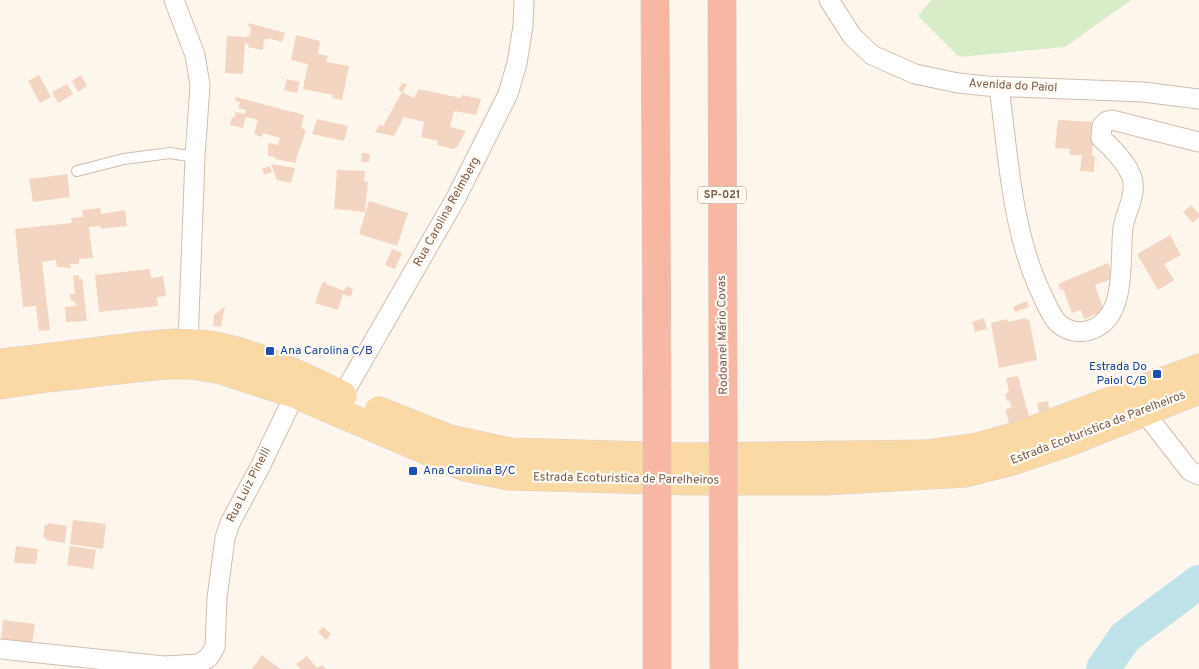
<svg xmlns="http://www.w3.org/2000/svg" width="1199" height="669" font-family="Overpass,sans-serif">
	<rect width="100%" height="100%" fill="#fdf6ec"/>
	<polygon fill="#d8ecc9" points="931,0 1131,0 1065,47 959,57 918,16"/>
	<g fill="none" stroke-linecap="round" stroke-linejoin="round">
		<polyline stroke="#bfe3e8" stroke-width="34" points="1103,669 1125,637 1199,582"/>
	</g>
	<g fill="#f3d5c3">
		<polygon points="249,23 285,33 282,42 268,38 268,40 264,39 263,50 248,47 249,44 245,43 243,74 225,73 227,36 245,37 250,35 251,27 248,26"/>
		<polygon points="296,35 320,41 318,54 328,56 326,62 349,66 342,100 332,98 333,95 303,89 308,64 291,60"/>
		<polygon points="39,75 51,97 40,103 28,81"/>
		<polygon points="81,75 87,86 78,92 72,81"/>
		<polygon points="287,79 300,82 297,93 284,90"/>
		<polygon points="402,83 407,84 403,92 398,90"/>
		<polygon points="67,84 73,94 58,103 52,92"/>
		<polygon points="419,89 461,98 462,95 481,99 476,115 454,111 450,127 466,131 457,147 453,149 437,145 438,141 421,137 424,122 404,117 394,136 375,132 379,125 383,126 402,92 414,98"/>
		<polygon points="236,97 304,115 301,128 306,130 295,163 275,159 275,157 268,156 268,143 278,145 280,138 263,133 262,137 254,134 258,120 246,117 243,128 230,125 232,117 234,118 236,112 245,114 246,110 238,108 240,102 235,101"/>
		<polygon points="317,119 348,126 344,141 312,134"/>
		<polygon points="1058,120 1094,122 1092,156 1095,156 1094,172 1080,171 1082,155 1069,155 1070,149 1055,148"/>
		<polygon points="362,153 370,154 369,162 361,162"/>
		<polygon points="271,164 295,168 291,183 277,180"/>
		<polygon points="270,166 272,172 264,175 262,169"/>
		<polygon points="337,170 365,171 364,181 368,182 365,212 334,209"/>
		<polygon points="67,174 70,197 33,202 29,179"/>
		<polygon points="369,201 408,213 397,246 359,234"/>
		<polygon points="1191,205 1199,214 1199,217 1193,223 1183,212"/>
		<polygon points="100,208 101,214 125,210 127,226 101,229 100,226 89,227 93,258 79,259 79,264 70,264 71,268 57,267 56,260 42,262 50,330 39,331 36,306 23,307 15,229 72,223 71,218 83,217 82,210"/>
		<polygon points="1170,235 1181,255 1164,264 1174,280 1158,290 1137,254"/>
		<polygon points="392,249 402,253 395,269 385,265"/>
		<polygon points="1108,263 1114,278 1095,285 1104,311 1084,319 1081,310 1072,313 1063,289 1061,290 1058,284"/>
		<polygon points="150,269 151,278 163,276 166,296 157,297 158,306 99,312 95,275"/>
		<polygon points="79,275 79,279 82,278 87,321 66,322 65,307 76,306 75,301 71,301 70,294 75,294 73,276"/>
		<polygon points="324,281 326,282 326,284 344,291 346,286 353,289 351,297 343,294 338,310 315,303 322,283 324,283"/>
		<polygon points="1027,301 1029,307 1015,312 1013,307"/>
		<polygon points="225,306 221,327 213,326 214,315"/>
		<polygon points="984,318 988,332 986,329 975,332 972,322"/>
		<polygon points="1026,318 1027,320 1029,319 1037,360 999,368 991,323 1007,319 1008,322"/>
		<polygon points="1018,376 1030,420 1010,426 1005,409 1011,408 1010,401 1007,401 1005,394 1009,392 1006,378"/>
		<polygon points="1048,401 1050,414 1040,416 1037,403"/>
		<polygon points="73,520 106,524 103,549 70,544"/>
		<polygon points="48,523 67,526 65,543 46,540 47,538 43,538 45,524 48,525"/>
		<polygon points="16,546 38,549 36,564 14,563"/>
		<polygon points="70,546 96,550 93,569 67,565"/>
		<polygon points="3,620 35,624 32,644 1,641"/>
		<polygon points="323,627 331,634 326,640 318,632"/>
		<polygon points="262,655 263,656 281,669 252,669"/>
		<polygon points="307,656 317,668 322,665 326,669 301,669 296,664"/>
	</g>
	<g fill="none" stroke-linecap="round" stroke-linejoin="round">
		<defs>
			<polyline id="service" points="77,171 124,159 170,153 195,157"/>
			<g id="minor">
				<polyline points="174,0 195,55 200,85 195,157 188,343"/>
				<polyline points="829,0 852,36 872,55 915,74 958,83 987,86 1143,92 1199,99"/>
				<path d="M999,87C1008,153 1011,222 1037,284C1043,296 1048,310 1056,321C1064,330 1076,333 1087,331C1129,321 1119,260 1123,228C1125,213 1135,199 1133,183C1132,168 1112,148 1101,138L1102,126L1107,121L1112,120L1199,142"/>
				<polyline points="337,405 456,198 508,94 517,63 523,26 524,0"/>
				<polyline points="1144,412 1190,471 1199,475"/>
				<polyline points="0,649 164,666 199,664 209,657 215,647 217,598 225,538 230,523 261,465 295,394"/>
			</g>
			<g id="primary">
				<path d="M0,363C39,359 78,354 117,349C140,346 165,342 188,343C242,345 294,373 342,395"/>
				<polyline points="0,385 47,378 163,365 192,365 221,370 295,394 465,467 509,476 691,481 824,481 965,473 1009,462 1069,442 1199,390"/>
				<polyline points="379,411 450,439 510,452 685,457 926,454 977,447 1017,436 1199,368"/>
			</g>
			<g id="motorway">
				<polyline points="655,0 657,389"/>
				<polyline points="722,0 723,390"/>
			</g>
		</defs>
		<use href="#service" stroke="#d1beb0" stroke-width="12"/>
		<use href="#minor" stroke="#d1beb0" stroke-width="21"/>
		<use href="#primary" stroke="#dad1cd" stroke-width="29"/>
		<use href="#motorway" stroke="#dad1cd" stroke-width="29"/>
		<use href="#service" stroke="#fff" stroke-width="10"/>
		<use href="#minor" stroke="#fff" stroke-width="19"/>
		<use href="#primary" stroke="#fbd9a5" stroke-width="28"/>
		<use href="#motorway" stroke="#f7b7a3" stroke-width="28"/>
		<defs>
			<g id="motorway-bridge">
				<polyline points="657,389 657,669"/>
				<polyline points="723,390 724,669"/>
			</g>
		</defs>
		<use href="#motorway-bridge" stroke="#dad1cd" stroke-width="29" stroke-linecap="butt"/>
		<use href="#motorway-bridge" stroke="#f7b7a3" stroke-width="28"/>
	</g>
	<g fill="#1a4fb4" stroke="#fffaf3" stroke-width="2">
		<rect x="265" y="346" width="10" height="10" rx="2.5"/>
		<rect x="1152" y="369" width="10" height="10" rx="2.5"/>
		<rect x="408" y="466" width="10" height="10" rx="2.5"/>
	</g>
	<g text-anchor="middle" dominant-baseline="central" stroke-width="4.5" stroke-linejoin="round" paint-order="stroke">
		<rect fill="#fffaf3" stroke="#a28b7f" stroke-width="1" x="698" y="186.5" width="48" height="17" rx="4"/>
		<g font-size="11" font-weight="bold" fill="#7a5c4d">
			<text x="722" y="195">SP-021</text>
		</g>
		<g font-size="12" fill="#7a5c4d" stroke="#fffaf3">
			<text transform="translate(1013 86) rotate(3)">Avenida do Paiol</text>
			<text transform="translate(447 212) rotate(-61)">Rua Carolina Reimberg</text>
			<text transform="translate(723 335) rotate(-91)">Rodoanel Mário Covas</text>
			<text transform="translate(1098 428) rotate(-21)">Estrada Ecoturistica de Parelheiros</text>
			<text transform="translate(626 479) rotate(1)">Estrada Ecoturistica de Parelheiros</text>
			<text transform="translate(249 485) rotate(-63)">Rua Luiz Pinelli</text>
		</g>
		<g font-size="12" fill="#164399" stroke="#fffaf3" text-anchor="start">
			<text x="280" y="351">Ana Carolina C/B</text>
			<text x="1147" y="367" text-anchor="end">Estrada Do<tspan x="1147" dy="14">Paiol C/B</tspan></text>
			<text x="423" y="471">Ana Carolina B/C</text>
		</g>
	</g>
</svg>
